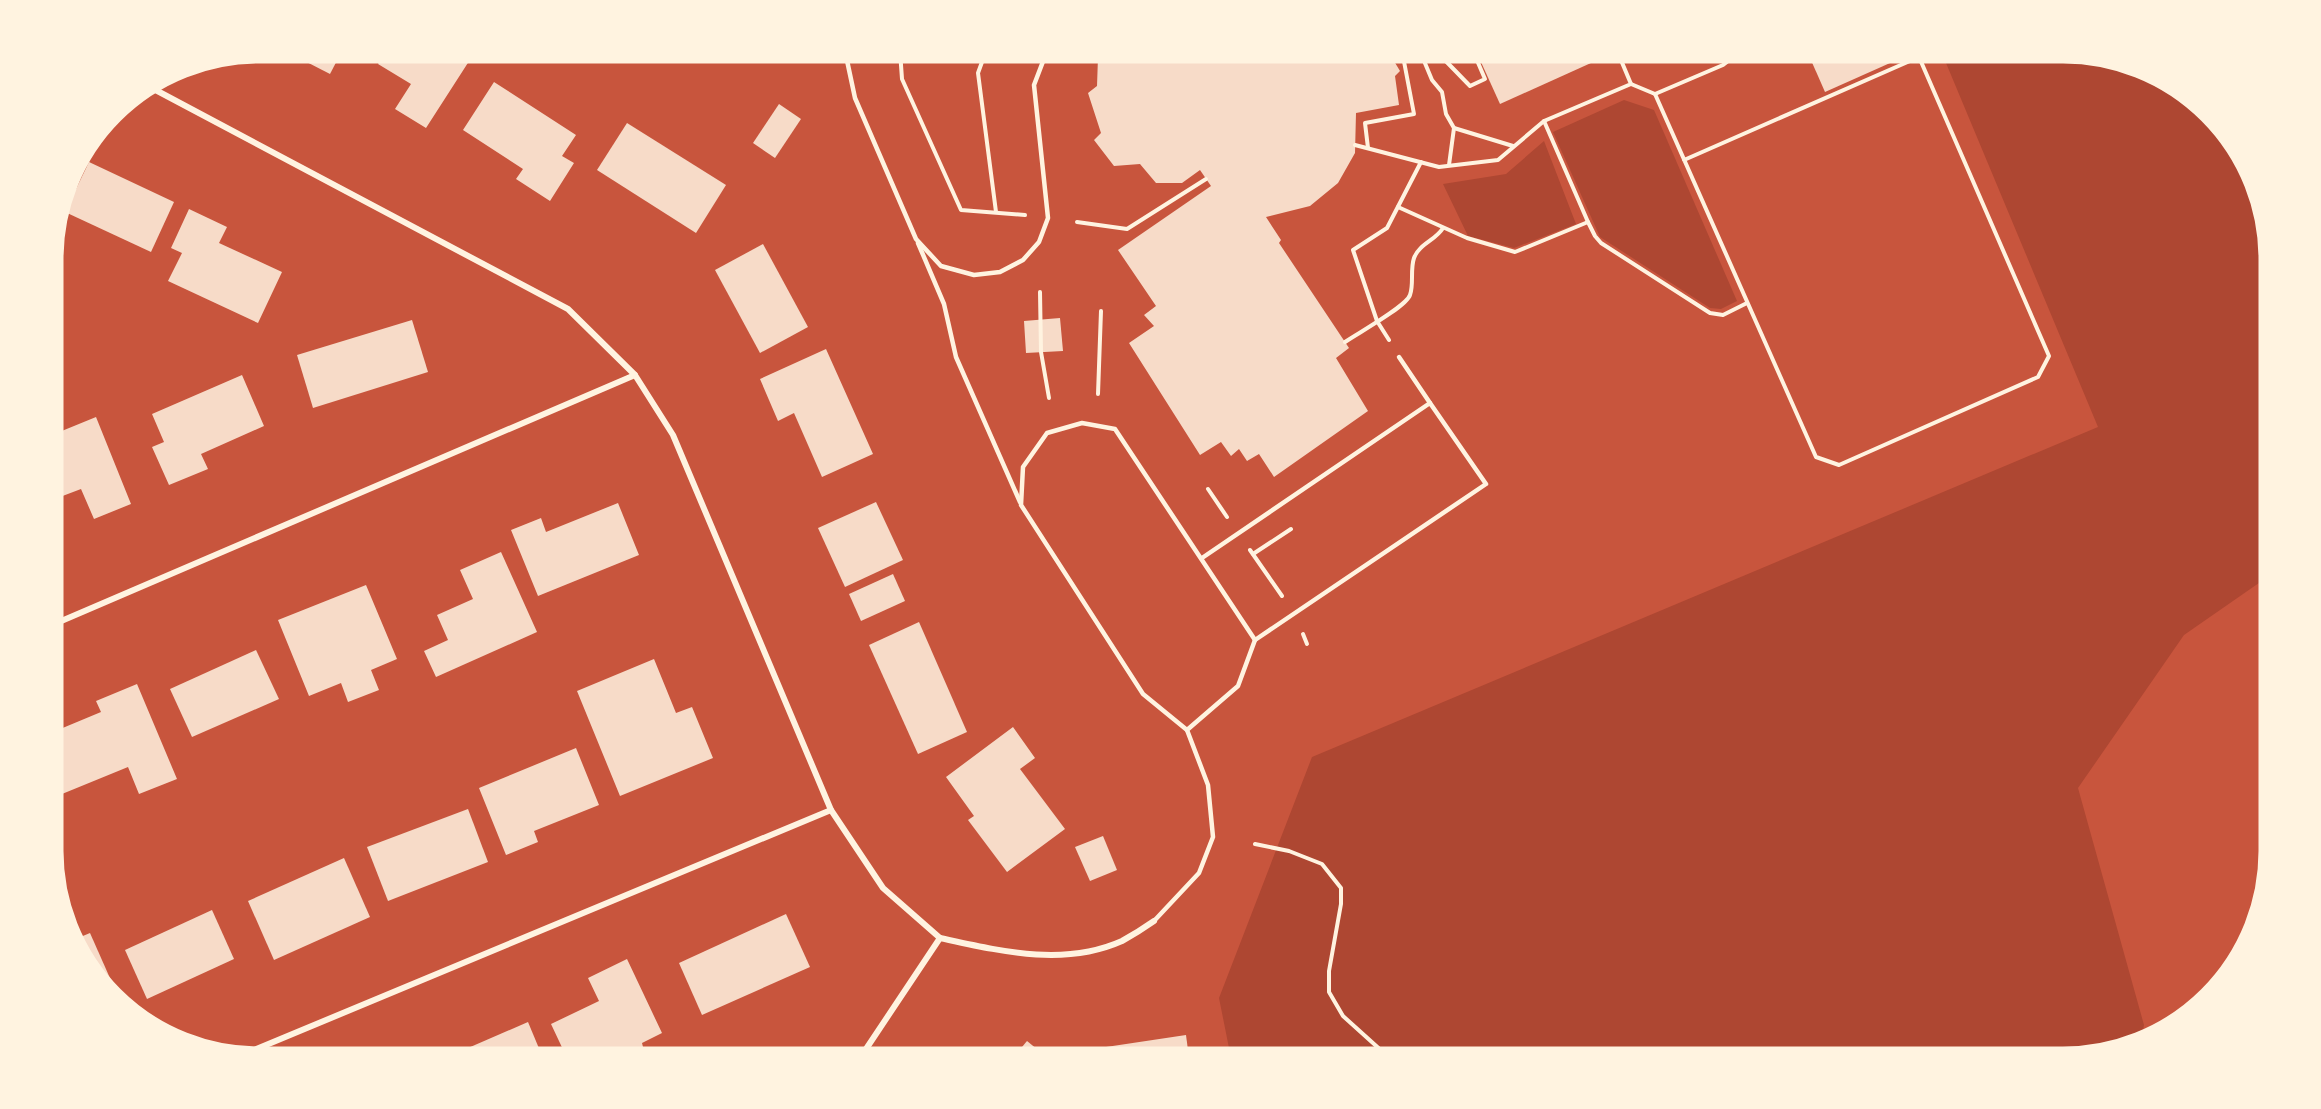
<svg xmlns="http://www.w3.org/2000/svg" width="2321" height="1109" font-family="'Fira Sans Condensed',sans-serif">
	<rect width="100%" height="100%" fill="#c8553d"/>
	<g fill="#ae4732">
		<polygon points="1941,51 2062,51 2142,67 2227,133 2268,232 2269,576 2184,635 2078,788 2144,1025 2142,1035 2076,1058 1231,1058 1219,998 1312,757 2098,427"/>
		<polygon points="1624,100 1654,110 1737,301 1721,309 1710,308 1600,237 1553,132"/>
		<polygon points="1544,141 1576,224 1514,248 1468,236 1443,184 1506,174"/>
	</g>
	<g fill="#f7dbc8">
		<polygon points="295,51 342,51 330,74 293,55"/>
		<polygon points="386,51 467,51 473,55 426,128 395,109 411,84 378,64"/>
		<polygon points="1110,51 1388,51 1400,71 1395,76 1399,105 1356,113 1355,153 1338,183 1310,206 1266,217 1281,240 1279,243 1349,348 1336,358 1368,411 1274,477 1259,454 1247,461 1239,449 1231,456 1221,442 1200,455 1129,343 1154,326 1144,315 1156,306 1118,250 1211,186 1200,170 1182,183 1156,183 1140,164 1114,166 1094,140 1101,133 1088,93 1097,86 1098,57 1109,54"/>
		<polygon points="1476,51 1599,51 1602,58 1500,104"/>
		<polygon points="1807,51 1917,51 1825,92"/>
		<polygon points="494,82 576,135 562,156 574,163 550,201 516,179 523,169 463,130"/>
		<polygon points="779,104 801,119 775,158 753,143"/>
		<polygon points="627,123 726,185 696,233 597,170"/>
		<polygon points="89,162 174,202 151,252 65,212"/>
		<polygon points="189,209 227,227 219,243 282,272 258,323 168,281 182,253 171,248"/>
		<polygon points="763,244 808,327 760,353 715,270"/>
		<polygon points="1060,318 1063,351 1026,353 1024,321"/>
		<polygon points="412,320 428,372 313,408 297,355"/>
		<polygon points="826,349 873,454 822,477 794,413 778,421 760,379"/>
		<polygon points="242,375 264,426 201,454 208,469 169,485 152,447 164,442 152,414"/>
		<polygon points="96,417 131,504 94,519 81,489 52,500 52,435"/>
		<polygon points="876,502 903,560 845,587 818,528"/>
		<polygon points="618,503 639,555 538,596 511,530 541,518 546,532"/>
		<polygon points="501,552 537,632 436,677 424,651 448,640 437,615 473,599 460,570"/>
		<polygon points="893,574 905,601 861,621 849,594"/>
		<polygon points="366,585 397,659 371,670 379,690 348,702 341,683 309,696 278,620"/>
		<polygon points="919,622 967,732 918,754 869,645"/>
		<polygon points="256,650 279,699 192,737 170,689"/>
		<polygon points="654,659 676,713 692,707 713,758 620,796 577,691"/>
		<polygon points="137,684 177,779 139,794 128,767 62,794 53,773 53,732 101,712 96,701"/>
		<polygon points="1013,727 1035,758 1020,769 1065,829 1007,872 968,820 974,816 946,777"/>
		<polygon points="576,748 599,805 534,831 538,842 506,855 479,788"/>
		<polygon points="468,809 488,862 388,901 367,847"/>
		<polygon points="1103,836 1117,870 1090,881 1075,847"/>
		<polygon points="344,858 370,917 274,960 248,901"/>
		<polygon points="212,910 234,959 147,999 125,950"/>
		<polygon points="786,914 810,967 702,1015 679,963"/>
		<polygon points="90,933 117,994 94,977 78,938"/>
		<polygon points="627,959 662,1033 642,1043 643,1047 619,1058 567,1058 551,1024 599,1001 588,978"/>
		<polygon points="528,1022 543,1058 445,1058"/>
		<polygon points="1186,1035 1189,1058 1088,1058 1086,1050"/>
		<polygon points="1027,1041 1048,1058 1013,1058"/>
	</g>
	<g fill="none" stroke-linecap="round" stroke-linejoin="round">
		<g stroke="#fff3e0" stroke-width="4">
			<polyline points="900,51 902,79 961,210 1025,215"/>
			<polyline points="986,51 978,73 996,212"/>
			<polyline points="1430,51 1422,56 1432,80 1442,92 1446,114 1454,128 1513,146"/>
			<polyline points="1436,51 1470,86 1485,79 1473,51"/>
			<polyline points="1631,84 1655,94 1816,457 1839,465 2038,377 2049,356 1919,57 1684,160"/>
			<polyline points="1655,94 1723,65 1741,51"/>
			<polyline points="1544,121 1588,222 1595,236 1601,243 1710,313 1723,315 1747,303"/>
			<polyline points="1355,145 1439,167 1498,160 1544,121 1631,84 1618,53 1621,51"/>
			<polyline points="1368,148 1365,123 1414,114 1402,51"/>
			<polyline points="1449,165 1454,128"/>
			<polyline points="1398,207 1467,238 1515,252 1588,222"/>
			<polyline points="1077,222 1127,229 1206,179"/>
			<polyline points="1040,292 1041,352 1049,398"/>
			<polyline points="1389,340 1377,321 1353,250 1387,228 1421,162"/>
			<path d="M1345,342C1358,333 1406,307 1410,295C1414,284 1410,270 1414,258C1419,244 1436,240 1443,228"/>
			<polyline points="1098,394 1101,311"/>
			<polyline points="1208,489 1227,517"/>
			<polyline points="1250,550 1282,596"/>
			<polyline points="1253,554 1291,529"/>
			<polyline points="1303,634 1307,644"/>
			<polyline points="1255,844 1289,851 1322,864 1341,888 1341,904 1329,971 1329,992 1343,1016 1384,1053 1385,1058"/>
		</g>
		<g stroke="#fff3e0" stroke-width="4.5">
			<polyline points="845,51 855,98 916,239 941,266 974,275 1000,272 1023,260 1039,242 1048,218 1034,85 1047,51"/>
			<polyline points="918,243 944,304 956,357 1020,502"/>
			<polyline points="1399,357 1430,403"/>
			<polyline points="1187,730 1143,694 1021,505 1023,467 1047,433 1082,423 1115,429 1255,640"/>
			<polyline points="1154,921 1199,873 1213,837 1208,785 1187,730 1238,686 1255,640 1486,484 1430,403 1202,558"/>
		</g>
		<g stroke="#fff3e0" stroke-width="6">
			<polyline points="148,86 568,309 635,375 673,435 831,810 883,888 940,938"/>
			<polyline points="52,625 635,375"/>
			<polyline points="242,1055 831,810"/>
			<path d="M860,1058L940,938C1000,951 1064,967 1122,941C1133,935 1144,928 1154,921"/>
		</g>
	</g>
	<path d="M0 0H2321V1109H0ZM259 62H2063A197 197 0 0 1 2260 259V851A197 197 0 0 1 2063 1048H259A197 197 0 0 1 62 851V259A197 197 0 0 1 259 62Z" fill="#fff3e0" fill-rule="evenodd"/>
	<path fill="none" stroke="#fff3e0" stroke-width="3" d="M259 62H2063A197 197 0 0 1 2260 259V851A197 197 0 0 1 2063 1048H259A197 197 0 0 1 62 851V259A197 197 0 0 1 259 62Z"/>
</svg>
